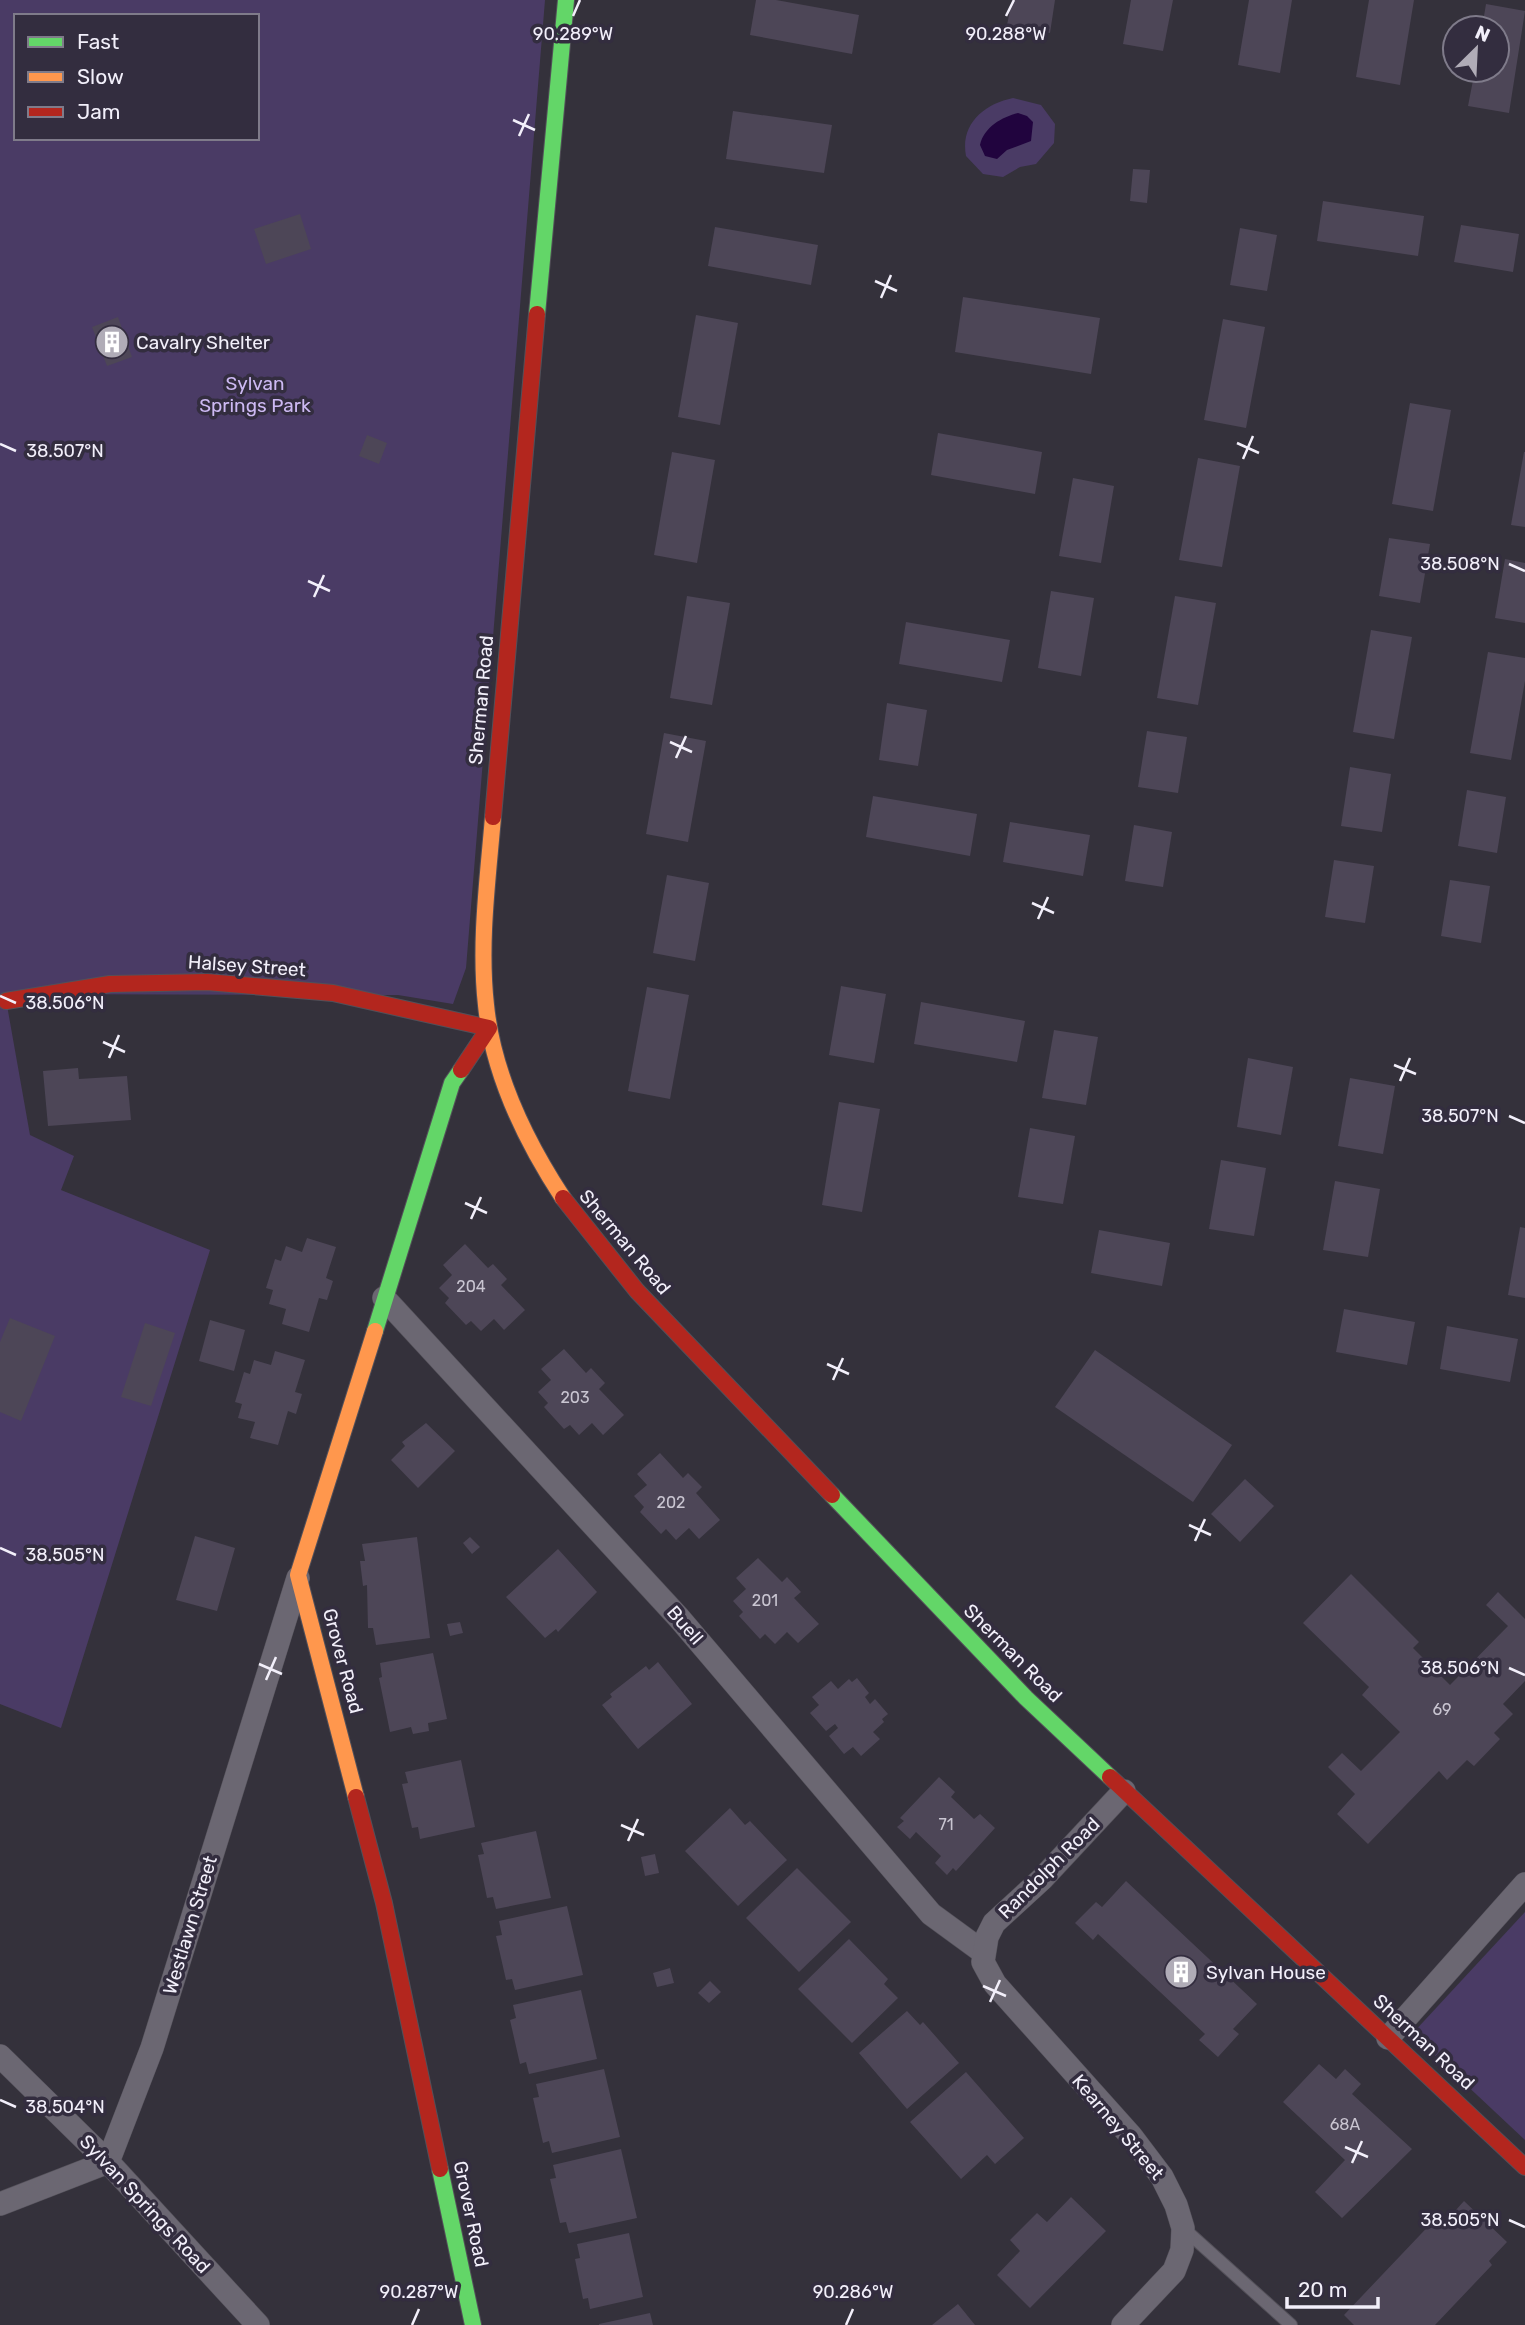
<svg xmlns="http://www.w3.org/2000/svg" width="1525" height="2325" font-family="Rubik,sans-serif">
	<rect width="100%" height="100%" fill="#34313b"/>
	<g fill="#4a3b65" fill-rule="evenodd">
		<path d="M0,0H545L466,968L453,1004L398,995L5,994L30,1135L74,1156L61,1190L210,1250L61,1728L0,1704ZM16,16H257V138H16Z"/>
		<path d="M1013,98L1041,105L1055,124L1054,143L1036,164L1020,167L1003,177L983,174L966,156C960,124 984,104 1013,98Z"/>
		<polygon points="1525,1912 1525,2140 1412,2034"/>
	</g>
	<path fill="#21043e" d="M1018,113L1027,116L1033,122L1031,141L1007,150L997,159L985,156L980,145C984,127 1002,117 1018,113Z"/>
	<g fill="#4d4657">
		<polygon points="756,0 776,0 859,15 852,54 750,35"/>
		<polygon points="1012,0 1055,0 1050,33 1007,25"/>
		<polygon points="1131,0 1173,0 1163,51 1123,44"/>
		<polygon points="1249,0 1292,0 1280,73 1238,65"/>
		<polygon points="1369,0 1414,0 1400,85 1356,77"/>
		<polygon points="1486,4 1525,11 1509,113 1468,106 1475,70 1497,70 1497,28 1482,28"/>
		<polygon points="733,111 832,125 824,173 726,159"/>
		<polygon points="1133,169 1150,170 1147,203 1130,201"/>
		<polygon points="1323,201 1424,216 1418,256 1317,241"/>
		<polygon points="300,214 311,249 266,264 254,229"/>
		<polygon points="1461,225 1519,234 1513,272 1454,262"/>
		<polygon points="715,227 818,245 811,285 708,266"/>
		<polygon points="1240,228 1277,235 1267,291 1230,285"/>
		<polygon points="963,297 1100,318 1091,374 955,352"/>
		<polygon points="696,315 738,323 720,425 678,417"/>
		<polygon points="118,317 132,357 107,366 92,327"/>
		<polygon points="1223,319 1265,327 1246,428 1204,420"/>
		<polygon points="1410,403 1451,410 1433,511 1392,504"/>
		<polygon points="938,433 1042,452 1035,494 931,475"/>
		<polygon points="367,435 387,443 379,464 359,456"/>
		<polygon points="672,452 715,460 697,563 654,555"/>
		<polygon points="1524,452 1525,452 1525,527 1511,525"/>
		<polygon points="1198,458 1240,466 1222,567 1179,560"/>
		<polygon points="1073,478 1114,486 1101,563 1059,556"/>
		<polygon points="1389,538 1430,544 1420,603 1379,596"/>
		<polygon points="1505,559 1525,563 1525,623 1495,618"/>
		<polygon points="1051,591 1094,598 1081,676 1038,668"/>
		<polygon points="687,596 730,603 712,705 670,698"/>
		<polygon points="1175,596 1216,603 1198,705 1157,698"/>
		<polygon points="906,622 1010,640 1002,682 899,664"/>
		<polygon points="1371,630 1412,637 1394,739 1353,732"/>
		<polygon points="1488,652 1525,658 1525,681 1511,760 1470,753"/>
		<polygon points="887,703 927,710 918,766 879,760"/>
		<polygon points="1147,731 1187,737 1178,793 1138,787"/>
		<polygon points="664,733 706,741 688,842 646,834"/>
		<polygon points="1350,767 1391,774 1382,832 1341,826"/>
		<polygon points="1467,790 1506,797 1497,853 1458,846"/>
		<polygon points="873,796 977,814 970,856 866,837"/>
		<polygon points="1010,822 1090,835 1083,876 1003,862"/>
		<polygon points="1134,825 1172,832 1163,887 1125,881"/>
		<polygon points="1334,860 1374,866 1365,923 1325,917"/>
		<polygon points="667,875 709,883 695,961 653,953"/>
		<polygon points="1450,880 1490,886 1481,943 1441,936"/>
		<polygon points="841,986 886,994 874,1063 829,1055"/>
		<polygon points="647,987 689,995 670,1099 628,1091"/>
		<polygon points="921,1002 1025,1021 1017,1062 914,1044"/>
		<polygon points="1054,1030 1098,1037 1086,1105 1042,1098"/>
		<polygon points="1248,1058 1293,1067 1281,1135 1237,1127"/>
		<polygon points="78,1068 79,1079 127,1076 131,1120 48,1126 43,1071"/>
		<polygon points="1350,1078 1395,1086 1383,1154 1338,1146"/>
		<polygon points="839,1102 880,1109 862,1212 822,1205"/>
		<polygon points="1030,1128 1075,1136 1063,1204 1018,1197"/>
		<polygon points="1221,1160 1266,1168 1254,1236 1209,1229"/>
		<polygon points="1335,1181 1380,1189 1368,1257 1323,1250"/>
		<polygon points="1520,1227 1525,1228 1525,1298 1508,1295"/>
		<polygon points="1099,1230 1170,1243 1162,1286 1091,1273"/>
		<polygon points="307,1238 336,1247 326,1278 333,1281 327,1300 319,1298 309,1332 282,1324 286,1309 269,1304 273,1290 266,1288 275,1259 281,1261 286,1246 302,1252"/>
		<polygon points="465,1244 488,1268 493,1264 507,1279 501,1285 525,1310 504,1330 494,1319 481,1331 471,1321 466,1325 445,1303 449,1298 439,1288 452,1275 443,1265"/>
		<polygon points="1344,1309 1415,1322 1407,1365 1336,1352"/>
		<polygon points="10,1318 55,1336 21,1421 0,1412 0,1342"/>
		<polygon points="210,1320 245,1330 234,1371 199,1361"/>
		<polygon points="145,1323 175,1333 151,1406 121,1397"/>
		<polygon points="1447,1326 1518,1339 1510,1382 1440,1369"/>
		<polygon points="564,1349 586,1373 591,1368 605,1383 599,1389 624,1415 603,1435 592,1423 579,1435 570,1425 564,1429 544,1407 548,1403 538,1392 551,1380 541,1369"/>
		<polygon points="1095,1350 1232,1445 1193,1502 1055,1407"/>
		<polygon points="275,1351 305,1360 295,1392 302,1394 296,1414 288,1411 278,1445 250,1438 255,1422 238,1418 242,1404 235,1402 244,1372 250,1374 254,1360 271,1365"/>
		<polygon points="426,1423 455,1451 418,1488 391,1460 405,1446 402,1442"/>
		<polygon points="660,1453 683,1478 688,1473 702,1487 696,1493 720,1520 699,1539 689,1528 676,1540 666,1529 661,1534 640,1512 644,1507 634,1496 647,1485 637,1474"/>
		<polygon points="1245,1479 1274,1506 1240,1542 1211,1514"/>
		<polygon points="195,1536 235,1548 217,1611 176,1600"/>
		<polygon points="417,1537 430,1638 376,1645 373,1628 368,1628 367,1585 363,1586 360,1561 365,1561 362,1544"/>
		<polygon points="470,1537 480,1547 472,1554 463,1543"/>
		<polygon points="558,1549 597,1592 558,1632 556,1629 545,1638 506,1597"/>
		<polygon points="758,1558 782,1582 787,1577 801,1592 794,1598 819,1624 798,1643 787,1632 775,1644 765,1634 760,1639 739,1616 743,1612 733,1601 746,1589 736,1578"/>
		<polygon points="1351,1574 1419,1642 1413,1648 1450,1685 1508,1626 1486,1605 1498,1592 1525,1619 1525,1681 1503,1704 1513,1714 1494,1733 1500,1739 1474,1766 1467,1760 1447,1780 1439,1771 1368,1844 1337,1814 1355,1794 1328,1767 1342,1753 1361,1771 1400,1732 1362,1695 1369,1687 1303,1623"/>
		<polygon points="460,1622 463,1633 450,1636 447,1624"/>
		<polygon points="433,1653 447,1719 428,1723 429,1731 413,1734 411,1727 390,1732 379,1678 382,1677 380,1663"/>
		<polygon points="658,1662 692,1704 638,1749 602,1705 612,1697 610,1694 646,1666 649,1670"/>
		<polygon points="857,1678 869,1693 865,1697 870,1704 875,1699 888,1714 882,1719 884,1722 873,1732 880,1739 861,1756 853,1747 844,1754 829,1736 838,1728 835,1724 826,1731 810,1713 819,1705 812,1697 831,1681 838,1689 849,1679 852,1682"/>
		<polygon points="461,1760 475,1827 420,1839 418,1827 412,1828 402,1784 408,1783 405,1772"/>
		<polygon points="939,1777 955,1792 951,1797 974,1819 980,1814 995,1828 956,1871 953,1868 947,1875 935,1863 941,1856 916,1832 910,1839 897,1827 904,1821 900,1818"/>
		<polygon points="730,1808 745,1825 750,1821 787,1860 738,1906 685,1851"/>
		<polygon points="536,1831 551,1898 496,1909 493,1897 487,1898 478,1855 484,1854 481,1843"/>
		<polygon points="655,1854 659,1873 645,1876 641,1857"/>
		<polygon points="797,1868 851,1922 799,1972 746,1918"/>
		<polygon points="1126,1881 1257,2004 1233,2029 1239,2034 1218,2057 1199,2040 1205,2034 1098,1934 1093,1940 1075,1923 1096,1902 1102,1907"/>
		<polygon points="567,1906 583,1975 515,1990 512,1979 506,1980 496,1936 502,1935 499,1921"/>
		<polygon points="849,1939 888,1979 884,1984 898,1998 852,2043 798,1989"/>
		<polygon points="670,1968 674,1983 657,1987 653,1973"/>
		<polygon points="710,1981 721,1992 709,2003 698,1993"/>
		<polygon points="581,1990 597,2059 529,2074 526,2062 520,2064 510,2020 516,2018 513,2005"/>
		<polygon points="907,2011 920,2025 923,2022 959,2063 907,2109 859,2053"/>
		<polygon points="1319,2064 1336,2079 1345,2069 1361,2084 1352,2094 1412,2149 1342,2218 1315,2192 1345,2160 1283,2102"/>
		<polygon points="604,2069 620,2137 552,2153 549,2141 543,2143 533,2098 539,2097 536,2084"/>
		<polygon points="966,2072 1024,2138 995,2164 987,2155 961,2179 910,2122"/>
		<polygon points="621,2149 637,2218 569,2233 566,2222 560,2223 550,2179 556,2178 553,2165"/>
		<polygon points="1071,2197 1106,2231 1030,2308 997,2275 1020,2251 1010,2240 1037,2213 1047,2222"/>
		<polygon points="1464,2201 1507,2242 1489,2261 1492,2265 1435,2325 1354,2325 1344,2315 1439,2215 1446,2221"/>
		<polygon points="629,2233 643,2297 590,2309 588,2298 583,2299 575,2259 580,2258 577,2244"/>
		<polygon points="958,2304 975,2325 932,2325"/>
		<polygon points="650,2313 653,2325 599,2325 599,2324"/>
	</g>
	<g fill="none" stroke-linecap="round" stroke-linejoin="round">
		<defs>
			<polyline id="lane" points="1183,2228 1291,2325"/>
			<g id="street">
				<polyline points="384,1298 679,1618 931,1914 983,1952"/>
				<polyline points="1388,2038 1525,1884"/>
				<polyline points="0,2056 108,2162 258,2325"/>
				<polyline points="0,2204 108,2162 152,2048 298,1578"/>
				<polyline points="1123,2325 1174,2271 1182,2250 1183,2228 1176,2205 1162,2177 1131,2136 995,1984 983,1962 987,1937 994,1923 1042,1879 1124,1791"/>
			</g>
			<g id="fast">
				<polyline points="537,314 566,0"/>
				<polyline points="375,1331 452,1083 461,1070"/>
				<polyline points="832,1495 1026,1698 1110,1777"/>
				<polyline points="440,2169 473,2325"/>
			</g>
			<g id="slow">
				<path d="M493,817C488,878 479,943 486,1005C493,1075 525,1140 563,1198"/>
				<polyline points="356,1797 298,1575 375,1331"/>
			</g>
			<g id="jam">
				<polyline points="493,817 537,314"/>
				<polyline points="6,1001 110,984 207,982 333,993 489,1028 461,1070"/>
				<polyline points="563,1198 637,1291 832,1495"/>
				<polyline points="1110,1777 1525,2167"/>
				<polyline points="356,1797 384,1903 440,2169"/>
			</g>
		</defs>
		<use href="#lane" stroke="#535059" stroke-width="14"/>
		<use href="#street" stroke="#535059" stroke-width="24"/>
		<use href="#fast" stroke="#535059" stroke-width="18"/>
		<use href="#slow" stroke="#535059" stroke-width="18"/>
		<use href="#jam" stroke="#535059" stroke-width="18"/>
		<use href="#lane" stroke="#6b6772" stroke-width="12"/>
		<use href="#street" stroke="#6b6772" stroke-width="23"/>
		<use href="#fast" stroke="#63d668" stroke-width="16"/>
		<use href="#slow" stroke="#ff974d" stroke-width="16"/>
		<use href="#jam" stroke="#b3261e" stroke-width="16"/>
	</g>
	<path fill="none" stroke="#f2effa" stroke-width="2.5" d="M573,16L580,0M1006,16L1014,0M513,120L535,130M519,136L529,114M875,281L897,291M881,298L891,275M1237,443L1259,453M0,444L16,451M1243,459L1253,436M1509,564L1525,571M308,581L330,591M314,597L324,575M670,742L692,752M676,758L686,736M1032,903L1054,913M1038,919L1048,897M0,996L16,1003M103,1042L125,1052M109,1058L119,1035M1394,1065L1416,1074M1400,1081L1410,1058M1509,1116L1525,1123M465,1203L487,1213M471,1219L481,1197M827,1364L849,1374M833,1380L843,1358M1189,1525L1211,1535M1195,1541L1205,1519M0,1548L16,1555M259,1664L282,1674M1509,1668L1525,1675M266,1680L276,1657M621,1825L644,1835M628,1841L638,1819M983,1986L1006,1996M990,2002L1000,1980M0,2100L16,2107M1345,2147L1368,2157M1352,2163L1362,2141M1509,2220L1525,2227M412,2325L419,2309M846,2325L853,2309"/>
	<defs>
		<symbol id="building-disc" viewBox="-11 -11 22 22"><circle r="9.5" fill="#b0acb7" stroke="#332d3f"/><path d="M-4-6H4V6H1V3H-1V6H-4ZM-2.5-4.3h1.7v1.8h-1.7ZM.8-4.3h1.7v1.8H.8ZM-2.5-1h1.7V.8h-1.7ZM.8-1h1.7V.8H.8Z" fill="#fff"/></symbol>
	</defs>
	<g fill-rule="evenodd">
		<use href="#building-disc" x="93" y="323" width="38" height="38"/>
		<use href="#building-disc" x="1162" y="1953" width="38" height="38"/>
	</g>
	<g text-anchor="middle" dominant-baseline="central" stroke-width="7" stroke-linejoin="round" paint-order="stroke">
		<g font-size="16" fill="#c9c5d1">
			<text x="471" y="1286">204</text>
			<text x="575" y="1397">203</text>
			<text x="671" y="1502">202</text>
			<text x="765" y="1600">201</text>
			<text x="1442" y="1709">69</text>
			<text x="946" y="1824">71</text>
			<text x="1345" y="2124">68A</text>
		</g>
		<g font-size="19" fill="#f2effa" stroke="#332d3f" text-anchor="start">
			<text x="136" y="342">Cavalry Shelter</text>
			<text x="1206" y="1972">Sylvan House</text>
		</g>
		<g font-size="19" fill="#cdb9f3" stroke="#332d3f">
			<text x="255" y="383">Sylvan<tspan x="255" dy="22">Springs Park</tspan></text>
		</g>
		<g font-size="19" fill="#f2effa" stroke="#332d3f">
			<text transform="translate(481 700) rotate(-85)">Sherman Road</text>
			<text transform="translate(247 966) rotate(4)">Halsey Street</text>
			<text transform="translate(625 1242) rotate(50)">Sherman Road</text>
			<text transform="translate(685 1625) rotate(49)">Buell</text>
			<text transform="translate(1013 1653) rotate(45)">Sherman Road</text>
			<text transform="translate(343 1661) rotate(75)">Grover Road</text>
			<text transform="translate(1049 1868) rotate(-45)">Randolph Road</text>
			<text transform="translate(190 1925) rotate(-73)">Westlawn Street</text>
			<text transform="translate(1424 2042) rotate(43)">Sherman Road</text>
			<text transform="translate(1118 2127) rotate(50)">Kearney Street</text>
			<text transform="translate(145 2204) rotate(47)">Sylvan Springs Road</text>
			<text transform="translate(471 2214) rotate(78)">Grover Road</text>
		</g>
	</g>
	<g font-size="18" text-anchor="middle" fill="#f2effa" stroke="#332d3f" stroke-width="7" stroke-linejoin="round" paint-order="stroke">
		<text x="1006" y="40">90.288°W</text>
		<text x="573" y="40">90.289°W</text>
		<text x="65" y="457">38.507°N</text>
		<text x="1460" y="570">38.508°N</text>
		<text x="65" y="1009">38.506°N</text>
		<text x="1460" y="1122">38.507°N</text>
		<text x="65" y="1561">38.505°N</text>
		<text x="1460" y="1674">38.506°N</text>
		<text x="65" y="2113">38.504°N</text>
		<text x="1460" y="2226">38.505°N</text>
		<text x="419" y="2298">90.287°W</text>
		<text x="853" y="2298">90.286°W</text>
	</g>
	<rect x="14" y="14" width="245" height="126" fill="#332d3f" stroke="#7f7b8a" stroke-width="2"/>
	<rect x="28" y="37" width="35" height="10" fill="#63d668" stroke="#7f7b8a" stroke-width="2"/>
	<text x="77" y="49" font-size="21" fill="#f2effa">Fast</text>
	<rect x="28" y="72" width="35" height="10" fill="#ff974d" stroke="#7f7b8a" stroke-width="2"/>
	<text x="77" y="84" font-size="21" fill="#f2effa">Slow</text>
	<rect x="28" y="107" width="35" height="10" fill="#b3261e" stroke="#7f7b8a" stroke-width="2"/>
	<text x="77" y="119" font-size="21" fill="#f2effa">Jam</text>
	<g transform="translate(1476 49) rotate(24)"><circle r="33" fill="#332d3f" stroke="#7f7b8a" stroke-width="2"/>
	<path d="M0-5L12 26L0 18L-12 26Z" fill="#b0acb7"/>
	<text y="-10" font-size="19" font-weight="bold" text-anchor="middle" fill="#f2effa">N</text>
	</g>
	<path d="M1287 2297v10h91v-10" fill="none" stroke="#f2effa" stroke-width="3.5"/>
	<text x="1298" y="2297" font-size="21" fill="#f2effa" stroke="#332d3f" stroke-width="5" paint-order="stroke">20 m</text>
</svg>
